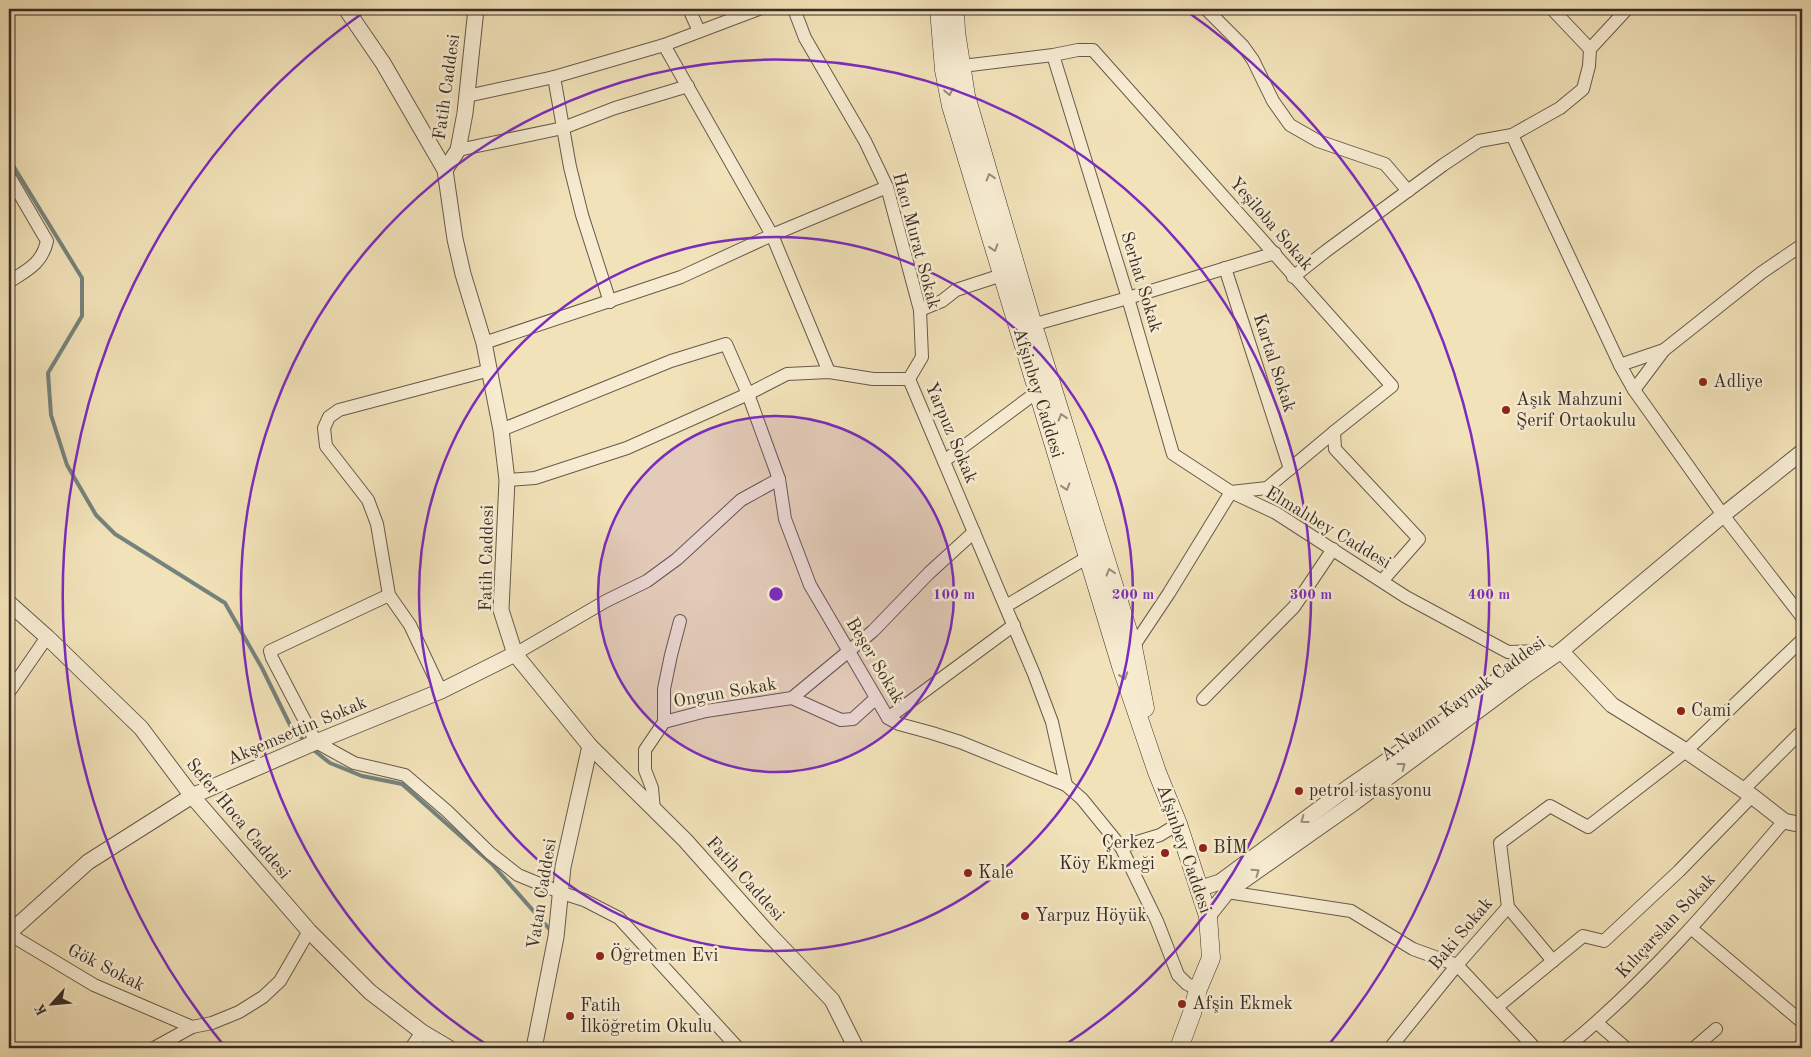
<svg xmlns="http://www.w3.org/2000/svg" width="1811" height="1057" font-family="'Old Standard TT',serif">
	<rect width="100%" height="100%" fill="#f2e2b9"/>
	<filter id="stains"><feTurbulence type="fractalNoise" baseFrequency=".004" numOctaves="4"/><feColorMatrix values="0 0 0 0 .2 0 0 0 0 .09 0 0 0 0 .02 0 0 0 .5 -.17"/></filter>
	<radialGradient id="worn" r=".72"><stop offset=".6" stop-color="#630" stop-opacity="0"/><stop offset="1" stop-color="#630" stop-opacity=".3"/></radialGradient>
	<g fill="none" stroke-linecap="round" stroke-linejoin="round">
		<g stroke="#75837d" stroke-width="4">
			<polyline points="9,159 82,278 82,316 48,373 51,415 67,465 96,515 115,534 225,603 262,668 290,725 306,743"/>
			<polyline points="311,748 330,763 362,776 402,784 492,864 552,932"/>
		</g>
		<defs>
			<g id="minor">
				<polyline points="689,9 699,31"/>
				<polyline points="794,9 805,38 865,141 887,187 920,310 922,357 909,379"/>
				<polyline points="1206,9 1243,46 1253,60 1273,101 1290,125 1318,141 1385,164 1408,191"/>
				<polyline points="1552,9 1590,49"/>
				<polyline points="664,45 772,235 829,372"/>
				<polyline points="954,67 1053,55 1078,50 1093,50 1392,386 1334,432 1267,488 1231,492 1173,454 1128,298 1053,55"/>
				<polyline points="554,77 570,167 582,215 610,302"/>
				<polyline points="467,96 554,77 664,45 759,9"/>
				<polyline points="1512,135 1620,365 1634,390 1723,515 1802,617"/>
				<polyline points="458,150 563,128 615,108 688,86"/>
				<path d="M9,176L47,241C42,264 27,270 9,282"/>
				<polyline points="1225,268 1290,469"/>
				<polyline points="1293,277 1326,251 1443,165 1479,141 1512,135 1560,108 1583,89 1589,66 1590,49 1627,9"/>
				<polyline points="920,310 942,301 956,290 1002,275"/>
				<polyline points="1025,327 1128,298 1275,253"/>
				<polyline points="484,343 681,277 772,235 887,187"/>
				<polyline points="1620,365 1664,350"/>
				<polyline points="1634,390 1664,350 1761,273 1802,245"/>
				<polyline points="501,430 671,361 726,344 748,394 779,479 785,519 810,585 888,718 899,724 932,733 960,742 1066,785 1082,799 1121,847 1160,835 1178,824"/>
				<polyline points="1334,432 1335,449 1419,539 1382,581"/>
				<polyline points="944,461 1037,392"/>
				<polyline points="507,480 535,478 627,448 748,394 787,374 829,372 873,379 909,379 1034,674 1052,722 1066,785"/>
				<polyline points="389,595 270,651 272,658 316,742 354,763 405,775 447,811 490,853 518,875 562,893 584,900 619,918 738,1048"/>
				<polyline points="1006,606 1088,557"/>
				<polyline points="1129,649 1133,647 1169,593 1231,492 1276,513 1406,597 1508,652 1546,651"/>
				<polyline points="515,654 606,601 647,581 677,559 741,500 779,479"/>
				<polyline points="441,691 410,625 389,595 377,524 368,500 326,446 324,428 329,417 339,410 490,370"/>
				<polyline points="9,692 47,637"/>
				<polyline points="792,698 841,720 853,719 875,699"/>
				<polyline points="1203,699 1294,607 1333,549"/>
				<polyline points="888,718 1014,625"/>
				<polyline points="664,722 664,689 671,655 680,621"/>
				<polyline points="1743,790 1802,731"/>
				<polyline points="654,810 652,788 645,770 645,750 664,722 706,711 792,698 873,631 929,573 974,532"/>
				<polyline points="1121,847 1157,921 1178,975 1187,984 1198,989"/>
				<polyline points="1227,892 1351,911 1413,949 1457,965 1535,1048"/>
				<polyline points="1508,907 1553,961"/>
				<polyline points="1692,929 1802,1022"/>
				<polyline points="9,934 94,985 192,1027"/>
				<polyline points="1497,1007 1583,936 1604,941 1679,871 1752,796"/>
				<polyline points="1597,1023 1626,1048"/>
				<polyline points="154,1048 192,1027 212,1023 239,1012 263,997 280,981 309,931"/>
				<polyline points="411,1048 422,1032"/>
				<polyline points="1390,1048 1457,965 1508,907 1500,843 1550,806 1588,827 1686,751 1802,640"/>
				<path d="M1566,1048C1648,981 1716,901 1784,821"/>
				<polyline points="1694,1048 1716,1029"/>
			</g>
			<g id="tertiary">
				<polyline points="346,9 383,63 445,170"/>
				<polyline points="476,9 465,113 458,150 445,170 455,239 463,274 484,343 501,430 507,480 501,610 515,654 590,746 685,840 767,932 832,1000 856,1048"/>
				<polyline points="9,603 47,637 141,728 192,796 309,931 370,992 422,1032 449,1048"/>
				<polyline points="1561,651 1612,705 1686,751 1752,796 1784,821 1802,825"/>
				<polyline points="1198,889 1220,882 1346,789 1455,714 1519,663 1548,654"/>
				<polyline points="1208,916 1227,892 1355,802 1526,675 1561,651 1723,515 1802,452"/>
				<polyline points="9,933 88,862 192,796 316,742 441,691 515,654"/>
				<polyline points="534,1048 556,937 563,867 590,746"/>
			</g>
			<g id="secondary">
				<polyline points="939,9 944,70 951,106 1121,666 1157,772 1178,824 1208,916 1211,958 1198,989 1192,1013 1179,1048"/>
				<polyline points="955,9 956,32 966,96 1033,325 1133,647 1145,708"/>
			</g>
		</defs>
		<use href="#minor" stroke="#665a4b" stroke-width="14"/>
		<use href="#tertiary" stroke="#665a4b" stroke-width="17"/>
		<use href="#secondary" stroke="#382d26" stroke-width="19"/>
		<use href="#minor" stroke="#f7ecd2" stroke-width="12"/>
		<use href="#tertiary" stroke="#f7ecd2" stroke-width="15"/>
		<use href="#secondary" stroke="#f7ecd2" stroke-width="18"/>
	</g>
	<defs><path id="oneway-chevron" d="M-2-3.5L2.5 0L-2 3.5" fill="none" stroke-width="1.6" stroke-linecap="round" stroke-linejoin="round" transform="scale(1.25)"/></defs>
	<g stroke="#988c7c">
		<use href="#oneway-chevron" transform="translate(949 92) rotate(79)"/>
		<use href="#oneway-chevron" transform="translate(990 177) rotate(-107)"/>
		<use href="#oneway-chevron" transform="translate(994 248) rotate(73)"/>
		<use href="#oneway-chevron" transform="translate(1062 417) rotate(-107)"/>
		<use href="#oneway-chevron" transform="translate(1066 487) rotate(73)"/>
		<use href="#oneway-chevron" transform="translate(1110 572) rotate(-107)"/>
		<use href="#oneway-chevron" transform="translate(1124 676) rotate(71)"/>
		<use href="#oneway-chevron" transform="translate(1402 766) rotate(-37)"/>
		<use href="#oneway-chevron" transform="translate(1304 820) rotate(144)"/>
		<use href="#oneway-chevron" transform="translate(1256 872) rotate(-35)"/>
	</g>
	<circle cx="776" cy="594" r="178" fill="#7b2cbf" fill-opacity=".12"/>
	<g fill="none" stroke="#7b2cbf" stroke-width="2.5">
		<circle cx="776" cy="594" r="178"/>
		<circle cx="776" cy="594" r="357"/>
		<path d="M492 1048A535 535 0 1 1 1060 1048"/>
		<path d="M226 1048A713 713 0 0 1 367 10M1185 10A713 713 0 0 1 1326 1048"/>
	</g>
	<g fill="#8f2418" stroke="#f7ecd2" stroke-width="2">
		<circle cx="1703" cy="382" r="5"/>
		<circle cx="1506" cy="410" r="5"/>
		<circle cx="1681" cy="711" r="5"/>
		<circle cx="1299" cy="791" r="5"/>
		<circle cx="1203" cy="848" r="5"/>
		<circle cx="1165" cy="853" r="5"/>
		<circle cx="968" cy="873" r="5"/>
		<circle cx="1025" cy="916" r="5"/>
		<circle cx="600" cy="956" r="5"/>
		<circle cx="1182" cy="1004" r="5"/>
		<circle cx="570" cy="1016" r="5"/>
	</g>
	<g text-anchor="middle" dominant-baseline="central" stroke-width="5" stroke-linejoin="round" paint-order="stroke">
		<g font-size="18" fill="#382d26" stroke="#f7ecd2">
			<text transform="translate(447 87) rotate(-82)">Fatih Caddesi</text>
			<text transform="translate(1271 224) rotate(49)">Yeşiloba Sokak</text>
			<text transform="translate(916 241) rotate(75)">Hacı Murat Sokak</text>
			<text transform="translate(1141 282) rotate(73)">Serhat Sokak</text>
			<text transform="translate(1274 363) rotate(72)">Kartal Sokak</text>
			<text transform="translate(1038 393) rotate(73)">Afşinbey Caddesi</text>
			<text transform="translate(951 433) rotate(67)">Yarpuz Sokak</text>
			<text transform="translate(1328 528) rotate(31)">Elmalıbey Caddesi</text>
			<text transform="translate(487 558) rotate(-89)">Fatih Caddesi</text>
			<text transform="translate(875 661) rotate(59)">Beşer Sokak</text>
			<text transform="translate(725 693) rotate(-10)">Ongun Sokak</text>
			<text transform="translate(1463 699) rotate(-36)">A.Nazım Kaynak Caddesi</text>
			<text transform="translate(297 731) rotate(-23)">Akşemsettin Sokak</text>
			<text transform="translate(238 819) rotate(50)">Sefer Hoca Caddesi</text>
			<text transform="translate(1184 849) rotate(71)">Afşinbey Caddesi</text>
			<text transform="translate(745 879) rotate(48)">Fatih Caddesi</text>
			<text transform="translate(542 894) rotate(-81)">Vatan Caddesi</text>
			<text transform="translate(1666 926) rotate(-47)">Kılıçarslan Sokak</text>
			<text transform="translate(1461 934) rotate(-50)">Baki Sokak</text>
			<text transform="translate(106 968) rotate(27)">Gök Sokak</text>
		</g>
		<g font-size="18" fill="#382d26" stroke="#f7ecd2" text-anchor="start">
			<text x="1713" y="382">Adliye</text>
			<text x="1516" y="400">Aşık Mahzuni<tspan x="1516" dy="21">Şerif Ortaokulu</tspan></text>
			<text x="1691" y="711">Cami</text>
			<text x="1309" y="791">petrol istasyonu</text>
			<text x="1155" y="843" text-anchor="end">Çerkez<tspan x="1155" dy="21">Köy Ekmeği</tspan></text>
			<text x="1213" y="848">BİM</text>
			<text x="978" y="873">Kale</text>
			<text x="1035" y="916">Yarpuz Höyük</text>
			<text x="610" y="956">Öğretmen Evi</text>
			<text x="1192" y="1004">Afşin Ekmek</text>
			<text x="580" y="1006">Fatih<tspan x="580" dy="21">İlköğretim Okulu</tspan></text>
		</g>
	</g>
	<circle cx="776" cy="594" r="8" fill="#7b2cbf" stroke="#f7ecd2" stroke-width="2.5"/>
	<g font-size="15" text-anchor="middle" font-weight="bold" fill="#7b2cbf" stroke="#f7ecd2" stroke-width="5" stroke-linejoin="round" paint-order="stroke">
		<text x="954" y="599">100 m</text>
		<text x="1133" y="599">200 m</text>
		<text x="1311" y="599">300 m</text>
		<text x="1489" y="599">400 m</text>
	</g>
	<rect width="1811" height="1057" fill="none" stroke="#f2e2b9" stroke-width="30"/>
	<rect x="10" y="10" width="1791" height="1037" fill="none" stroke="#382d26" stroke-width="2.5"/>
	<rect x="15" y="15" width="1781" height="1027" fill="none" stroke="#382d26"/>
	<g transform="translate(52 1004) rotate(243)" stroke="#f7ecd2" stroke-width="4" paint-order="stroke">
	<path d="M0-4L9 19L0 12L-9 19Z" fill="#382d26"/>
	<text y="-8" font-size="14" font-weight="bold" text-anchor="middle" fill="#382d26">K</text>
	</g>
	<rect width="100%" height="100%" filter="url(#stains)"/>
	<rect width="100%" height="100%" fill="url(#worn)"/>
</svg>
